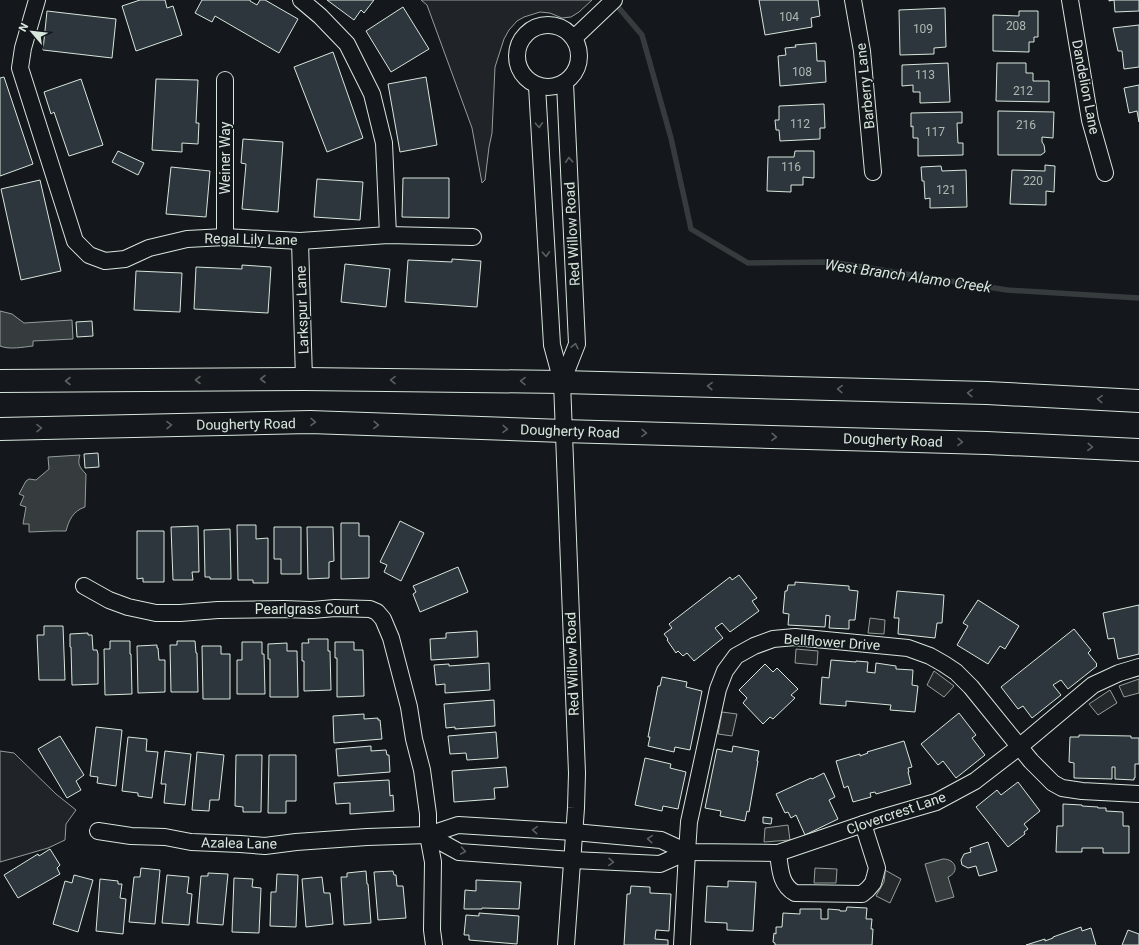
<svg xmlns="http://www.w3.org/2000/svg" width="1139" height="945" font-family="Roboto,sans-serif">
	<rect width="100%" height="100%" fill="#14181c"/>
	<g fill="#202428" stroke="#939e99">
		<polygon points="421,0 592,0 579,12 571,17 562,18 550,13 540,12 524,17 517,21 509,30 504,39 495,67 492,133 489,147 485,180 482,183 472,128 427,5"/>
		<polygon points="0,751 14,753 56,794 76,810 66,824 65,840 48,848 0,862"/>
	</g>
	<g fill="#24282b" stroke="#939e99">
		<polygon points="870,618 885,620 884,634 868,633"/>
		<polygon points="796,649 818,651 817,665 795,663"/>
		<polygon points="934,671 954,686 944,697 927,685"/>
		<polygon points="1139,679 1139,693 1124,697 1119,686"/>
		<polygon points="1110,690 1117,703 1098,715 1089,704"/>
		<polygon points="722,712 737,714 732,736 718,734"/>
		<polygon points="788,825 790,840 764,842 765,828"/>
		<polygon points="815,868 837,869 836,883 814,883"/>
		<polygon points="885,870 901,879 890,903 876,896 884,882 885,874"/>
	</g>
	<g fill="#363b3e" stroke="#939e99">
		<path d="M0,311L12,314L24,323L72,320L73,339L33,341V346C23,347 10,350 0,346Z"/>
		<path d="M80,455C77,464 80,468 86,474L85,507C73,511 69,520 66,531H53L29,532V524H23L26,507L20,505L24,496L19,494L26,481L29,479L36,480L49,469L48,457Z"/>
		<path d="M943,859C956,859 960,872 948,877L954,897L936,902L925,864Z"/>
	</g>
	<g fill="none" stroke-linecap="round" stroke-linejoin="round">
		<polyline stroke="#363b3e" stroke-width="5.5" points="613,1 642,35 671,138 691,229 748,263 831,262 1007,290 1139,298"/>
	</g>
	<g fill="#2c363c" stroke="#d8e6dc">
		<polygon points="140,0 165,0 167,8 173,6 182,35 136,51 122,6"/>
		<polygon points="202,0 250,0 250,1 257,5 260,0 265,0 298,19 279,53 215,16 212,22 195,13"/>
		<polygon points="327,0 374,0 364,13 361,10 354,20"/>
		<polygon points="759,0 818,0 820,16 811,18 812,27 765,35"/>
		<polygon points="1109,0 1139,0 1139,11 1115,12 1114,0 1109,1"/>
		<polygon points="403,7 429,49 391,72 366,31"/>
		<polygon points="945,8 946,47 934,48 934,54 900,55 899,10"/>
		<polygon points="47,11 116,19 112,58 43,50"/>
		<polygon points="1019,11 1038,11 1038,37 1034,37 1034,42 1029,42 1029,52 993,51 993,15 1019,16"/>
		<polygon points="1139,25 1139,67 1124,69 1122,51 1118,51 1113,28"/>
		<polygon points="816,43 817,61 825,61 826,82 780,86 778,56 786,55 785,48 796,47 795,45"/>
		<polygon points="333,52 363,138 327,152 294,67"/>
		<polygon points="948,63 950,102 920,103 920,92 913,92 913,85 902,86 902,65"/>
		<polygon points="997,63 1026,63 1026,73 1033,73 1033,81 1049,81 1049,102 996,101"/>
		<polygon points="4,77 33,164 0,176 0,78"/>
		<polygon points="426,77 437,145 400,152 388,84"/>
		<polygon points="81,79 103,145 69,156 54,112 51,114 44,92"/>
		<polygon points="156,79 198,80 196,123 199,123 198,144 182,143 182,152 152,150"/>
		<polygon points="1139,85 1139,122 1137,111 1129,113 1124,88"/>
		<polygon points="824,104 825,128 820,128 820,139 780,141 779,130 776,130 775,120 779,120 779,106"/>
		<polygon points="998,111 1054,112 1053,138 1042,137 1042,142 1044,145 1045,152 1041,155 998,155"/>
		<polygon points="962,112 962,123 957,123 958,143 963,143 963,155 918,156 918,138 913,138 913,126 911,127 911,113"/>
		<polygon points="243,139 283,142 278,212 242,209 246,164 241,163"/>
		<polygon points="118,151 144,163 138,175 112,162"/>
		<polygon points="795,151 814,151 814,178 803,177 803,185 791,185 791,192 767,191 768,157 794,157"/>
		<polygon points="1045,165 1055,166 1054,192 1046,191 1046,205 1010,204 1012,170 1045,171"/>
		<polygon points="941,166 942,171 966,170 967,207 930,208 930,198 925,199 924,181 922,181 921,167"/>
		<polygon points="171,167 210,171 206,217 166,214"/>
		<polygon points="403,178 449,178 449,218 402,217"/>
		<polygon points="317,179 363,182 360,220 314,217"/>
		<polygon points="40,180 61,271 21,280 1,189"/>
		<polygon points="452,259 481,261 477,307 405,302 408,260 452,262"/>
		<polygon points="345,264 390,269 386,307 341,302"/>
		<polygon points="242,265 271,267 268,313 194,309 196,267 242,269"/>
		<polygon points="136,271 182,273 180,312 134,310"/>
		<polygon points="92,321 93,336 77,337 76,322"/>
		<polygon points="98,453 99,467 85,468 84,454"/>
		<polygon points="400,521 424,533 401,581 384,572 387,565 380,562"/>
		<polygon points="341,523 359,523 359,536 369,536 369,578 341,579"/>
		<polygon points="237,525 256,525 256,539 268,538 268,583 253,583 253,580 238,580"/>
		<polygon points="198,526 199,572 192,572 193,580 173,580 171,527"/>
		<polygon points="274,527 301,527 301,574 281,574 281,559 274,559"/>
		<polygon points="307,527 333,527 334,561 329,562 329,578 308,579"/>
		<polygon points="230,529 231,579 210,579 210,577 205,577 204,530"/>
		<polygon points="137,531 164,531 164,582 143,582 143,578 137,579"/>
		<polygon points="458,567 468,592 420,612 413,594 416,592 413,586"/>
		<polygon points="739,575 757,598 752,601 759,611 730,632 722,623 715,628 723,638 694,661 687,653 683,656 678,651 676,653 667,640 668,639 664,634 672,628 669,624 730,577 732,580"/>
		<polygon points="795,582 849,586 849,590 858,591 855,620 849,620 849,629 829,628 830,616 826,615 825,627 788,625 789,614 783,613 785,591 787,591 788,585 795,585"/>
		<polygon points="897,591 944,595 942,623 937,623 935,638 898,634 899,618 894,618"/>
		<polygon points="978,600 1019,626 1005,649 1000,646 988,664 957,645 968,626 963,623"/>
		<polygon points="1139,605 1139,654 1118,659 1114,638 1108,639 1103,613"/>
		<polygon points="44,626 63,626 65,680 39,680 37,635 44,635"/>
		<polygon points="1074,629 1091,650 1088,653 1097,664 1096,665 1097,666 1068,689 1061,680 1053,685 1061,695 1032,718 1023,706 1018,709 1001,687"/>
		<polygon points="477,631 478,657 431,660 430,639 446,638 446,633"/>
		<polygon points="88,633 88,635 92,635 93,650 97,650 98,654 98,684 72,685 71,647 70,647 70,634"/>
		<polygon points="308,639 328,639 328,651 330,651 331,690 304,691 304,661 302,661 302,643 309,643"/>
		<polygon points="110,641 130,641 130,654 131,654 132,694 105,695 104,649 110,649"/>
		<polygon points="177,641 195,641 196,653 197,653 198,692 171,692 170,645 177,645"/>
		<polygon points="242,642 262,642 262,654 264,654 265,694 237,694 237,660 242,660"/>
		<polygon points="335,642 354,642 354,650 363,650 364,696 337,697 337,658 335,658"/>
		<polygon points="287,643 287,651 297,651 298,697 270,697 270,659 268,659 268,644"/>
		<polygon points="157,645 157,648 158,648 159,660 165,660 165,692 138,693 137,646"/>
		<polygon points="202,646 221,646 221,654 230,654 230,699 203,699"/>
		<polygon points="831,660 856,662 856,661 868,662 867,672 875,673 876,663 896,666 896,669 913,670 912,685 918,686 915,712 890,710 891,705 846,701 846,706 820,704 822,677 829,678"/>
		<polygon points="489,663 490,690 445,693 445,684 436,685 434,665 449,664 449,666"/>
		<polygon points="765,664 773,672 777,668 798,689 791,695 795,698 773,719 770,717 763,724 743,703 747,698 739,690"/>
		<polygon points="662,677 687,682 686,687 702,691 690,750 675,747 674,752 648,746 650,737 648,737 658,686 660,686"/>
		<polygon points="494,700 495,726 455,729 455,727 446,728 444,704"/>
		<polygon points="959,713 976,735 972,738 985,755 956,778 943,761 938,765 921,744"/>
		<polygon points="364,714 364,719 378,718 378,720 380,720 382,739 334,743 333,716"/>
		<polygon points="96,727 122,730 116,786 97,783 98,777 90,776"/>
		<polygon points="496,732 498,758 467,760 466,753 450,754 448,736"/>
		<polygon points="1079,735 1131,736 1131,738 1139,738 1139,764 1135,764 1135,778 1134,778 1134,780 1115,779 1115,767 1112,767 1112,779 1074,778 1074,763 1069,762 1070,737 1079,737"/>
		<polygon points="60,736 84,775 76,781 81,790 67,798 38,749"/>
		<polygon points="128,737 147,739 146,751 158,752 152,798 138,796 138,793 122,791"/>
		<polygon points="904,741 912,767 908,768 909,772 908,772 911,784 876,794 875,792 870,793 871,797 853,802 848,786 844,788 836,761 860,754 860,756 868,753 867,752"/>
		<polygon points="371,746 371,751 386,750 387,755 389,755 390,772 338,776 336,749"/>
		<polygon points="733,746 759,751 757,761 758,761 749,812 747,811 745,821 720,816 721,811 705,808 717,749 732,752"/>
		<polygon points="165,751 191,754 185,805 164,803 166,784 161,784"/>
		<polygon points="197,752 224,755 219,800 210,800 209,811 192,810"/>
		<polygon points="236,755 262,755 261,812 243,812 243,807 235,806"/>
		<polygon points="269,755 296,755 296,801 286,801 286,813 268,813"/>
		<polygon points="645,758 671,764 670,768 686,772 678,809 663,806 662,811 635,805"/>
		<polygon points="506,767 508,787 494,788 495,799 454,802 452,771"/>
		<polygon points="824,773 835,797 829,800 838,819 805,835 796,815 791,818 788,812 785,813 776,794 811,778 812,779"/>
		<polygon points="389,780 390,796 393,795 394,811 350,814 350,803 336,804 334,783"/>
		<polygon points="1018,782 1040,811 1024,824 1028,829 1024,832 1025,834 1008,847 976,807 997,790 1001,795"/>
		<polygon points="1063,804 1082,805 1082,806 1098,807 1098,808 1106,808 1106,811 1123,812 1123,826 1129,826 1129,853 1103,853 1103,848 1082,848 1082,852 1056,852 1057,826 1063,826"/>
		<polygon points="763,817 772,818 771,824 763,823"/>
		<polygon points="988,842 997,871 979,876 976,866 968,868 962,865 961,860 964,854 971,852 970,848"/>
		<polygon points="50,849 60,865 57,868 60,874 18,898 4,875 38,854 39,856"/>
		<polygon points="141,868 160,870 155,924 129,922 134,877 140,877"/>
		<polygon points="366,871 367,884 368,884 371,923 344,925 341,877 347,877 347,873"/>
		<polygon points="393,871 394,875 396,875 397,886 403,886 406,918 378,920 374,872"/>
		<polygon points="208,873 228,874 223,925 197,923 201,876 208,876"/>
		<polygon points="277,874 298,875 296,927 270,926 271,892 276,892"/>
		<polygon points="74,875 93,880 78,932 53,924 65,881 72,883"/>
		<polygon points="167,875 189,877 187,893 192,894 189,925 162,923"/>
		<polygon points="322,877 324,893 330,893 333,924 306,927 302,879"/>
		<polygon points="234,878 253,879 252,887 261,888 259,933 232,932"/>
		<polygon points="100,879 118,881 118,884 122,884 120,898 126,899 123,934 96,931"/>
		<polygon points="476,880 521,882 519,909 482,908 482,909 464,909 465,890 476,891"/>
		<polygon points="728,881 756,882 753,931 727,930 727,923 705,922 707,886 728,887"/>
		<polygon points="631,886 650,887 650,893 671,894 669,931 656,930 655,939 668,940 668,945 624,945 627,894 630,894"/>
		<polygon points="847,907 867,908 866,919 872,919 871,929 873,929 872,945 775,945 775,943 773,942 774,933 776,934 776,927 782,927 783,913 800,914 800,909 821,909 821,919 828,919 828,909 840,910 840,911 846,911"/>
		<polygon points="479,913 519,916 517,944 469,940 469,935 464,935 466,915 479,916"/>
		<polygon points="1081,927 1082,931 1091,928 1096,945 1026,945 1045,939 1045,941 1053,938 1053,937"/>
		<polygon points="1128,930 1139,934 1139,945 1122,945"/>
	</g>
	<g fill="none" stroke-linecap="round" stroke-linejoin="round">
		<defs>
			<g id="minor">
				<polyline points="37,0 23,48 20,68 75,241 89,255 105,261 125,259 149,248 187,239 225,237 300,241 388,235 473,237"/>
				<polyline points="301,0 320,16 347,44 372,94 384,143 388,235"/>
				<polyline points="853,0 862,51 873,172"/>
				<polyline points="1070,0 1090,120 1105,173"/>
				<circle cx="548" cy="56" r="31"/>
				<polyline points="574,38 614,0"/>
				<polyline points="537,86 552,345 562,382 577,773 576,808 566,945"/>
				<polyline points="225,237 225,80"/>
				<polyline points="300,241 304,379"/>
				<polyline points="562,382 577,344 565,83"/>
				<polyline points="84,586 109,600 128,607 156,613 180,613 218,610 283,609 312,610 335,608 370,609 377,612 383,619 391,638 409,707 414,739 422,770 428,814 428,835 433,862 432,930 434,945"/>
				<polyline points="98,831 131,836 165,837 191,842 240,844 265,846 296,842 367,837 428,835 458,825 574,832 661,840 687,852 778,853 878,819 936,802 975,781 1019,747 1093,685 1119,673 1139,667"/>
				<polyline points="428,835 459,852 572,860 660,864 687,852"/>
				<path d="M778,853C780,868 780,885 795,893L862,894L868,889L873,883L875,876L877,868L863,824"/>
				<polyline points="682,945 687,852 689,822 718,689 725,671 736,656 754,646 773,639 795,637 908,648 930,656 944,664 956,672 971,687 1031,761 1053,783 1062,788 1082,791 1139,794"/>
			</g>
			<g id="secondary">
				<polyline points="0,381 304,379 562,382 987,393 1139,401"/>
				<polyline points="0,429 310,422 563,431 987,443 1139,450"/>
			</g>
		</defs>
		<use href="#minor" stroke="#d8e6dc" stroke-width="18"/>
		<use href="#secondary" stroke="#d8e6dc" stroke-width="24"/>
		<use href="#minor" stroke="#14181c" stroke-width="16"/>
		<use href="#secondary" stroke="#14181c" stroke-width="22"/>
	</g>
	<defs><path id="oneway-chevron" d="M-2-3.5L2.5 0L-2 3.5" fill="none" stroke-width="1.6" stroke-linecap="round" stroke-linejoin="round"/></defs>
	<g stroke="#59605f">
		<use href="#oneway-chevron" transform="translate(539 125) rotate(87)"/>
		<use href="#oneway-chevron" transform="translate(569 160) rotate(-93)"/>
		<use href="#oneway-chevron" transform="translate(546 254) rotate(87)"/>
		<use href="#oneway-chevron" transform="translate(575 346) rotate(-77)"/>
		<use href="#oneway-chevron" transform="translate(263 379) rotate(180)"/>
		<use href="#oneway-chevron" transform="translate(198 380) rotate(180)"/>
		<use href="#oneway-chevron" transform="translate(393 380) rotate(-179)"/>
		<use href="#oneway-chevron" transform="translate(68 381) rotate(180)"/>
		<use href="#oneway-chevron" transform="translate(523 381) rotate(-179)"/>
		<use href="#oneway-chevron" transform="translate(710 386) rotate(-178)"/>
		<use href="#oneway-chevron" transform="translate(840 389) rotate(-178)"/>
		<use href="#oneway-chevron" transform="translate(970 393) rotate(-178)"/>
		<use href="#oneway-chevron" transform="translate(1100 399) rotate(-177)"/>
		<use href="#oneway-chevron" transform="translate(313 422) rotate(1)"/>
		<use href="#oneway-chevron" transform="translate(169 425) rotate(-1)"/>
		<use href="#oneway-chevron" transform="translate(376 425) rotate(2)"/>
		<use href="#oneway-chevron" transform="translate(39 428) rotate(-1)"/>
		<use href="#oneway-chevron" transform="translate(505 429) rotate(2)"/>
		<use href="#oneway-chevron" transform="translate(644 433) rotate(2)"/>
		<use href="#oneway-chevron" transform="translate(774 437) rotate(2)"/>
		<use href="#oneway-chevron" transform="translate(960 442) rotate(2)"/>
		<use href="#oneway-chevron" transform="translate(1090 447) rotate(3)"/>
		<use href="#oneway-chevron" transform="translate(535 830) rotate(-176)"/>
		<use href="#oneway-chevron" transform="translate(650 839) rotate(-175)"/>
		<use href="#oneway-chevron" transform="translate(463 851) rotate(10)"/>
		<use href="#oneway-chevron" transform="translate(611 862) rotate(2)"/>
	</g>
	<g text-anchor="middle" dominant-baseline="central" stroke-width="3" stroke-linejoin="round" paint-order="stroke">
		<g font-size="12" fill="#adbab4">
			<text x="789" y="17">104</text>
			<text x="1016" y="26">208</text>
			<text x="923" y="29">109</text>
			<text x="802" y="72">108</text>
			<text x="925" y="75">113</text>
			<text x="1023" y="91">212</text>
			<text x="800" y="124">112</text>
			<text x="1026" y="125">216</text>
			<text x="935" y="132">117</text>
			<text x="791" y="167">116</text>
			<text x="1033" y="181">220</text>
			<text x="946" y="190">121</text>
		</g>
		<g font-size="14" fill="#d8e6dc" stroke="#14181c">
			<text transform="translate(865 86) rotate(-96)">Barberry Lane</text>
			<text transform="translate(1086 87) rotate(79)">Dandelion Lane</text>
			<text transform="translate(225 158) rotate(-90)">Weiner Way</text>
			<text transform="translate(572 234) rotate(-93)">Red Willow Road</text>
			<text transform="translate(251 239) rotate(1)">Regal Lily Lane</text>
			<text transform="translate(302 310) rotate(-92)">Larkspur Lane</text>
			<text transform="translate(246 424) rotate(-1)">Dougherty Road</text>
			<text transform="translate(570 431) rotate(2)">Dougherty Road</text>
			<text transform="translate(893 440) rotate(2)">Dougherty Road</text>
			<text x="307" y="609">Pearlgrass Court</text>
			<text transform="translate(832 642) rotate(4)">Bellflower Drive</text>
			<text transform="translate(572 664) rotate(-92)">Red Willow Road</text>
			<text transform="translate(896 813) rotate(-19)">Clovercrest Lane</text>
			<text transform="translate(239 843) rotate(1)">Azalea Lane</text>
		</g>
		<g font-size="15" font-style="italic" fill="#d8e6dc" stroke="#14181c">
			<text transform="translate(908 276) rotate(8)">West Branch Alamo Creek</text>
		</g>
	</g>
	<g transform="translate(32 32) rotate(298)" stroke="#14181c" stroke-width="3" paint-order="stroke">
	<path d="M0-3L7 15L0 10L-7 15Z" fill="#d8e6dc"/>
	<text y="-6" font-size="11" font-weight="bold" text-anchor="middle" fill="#d8e6dc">N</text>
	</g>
</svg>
